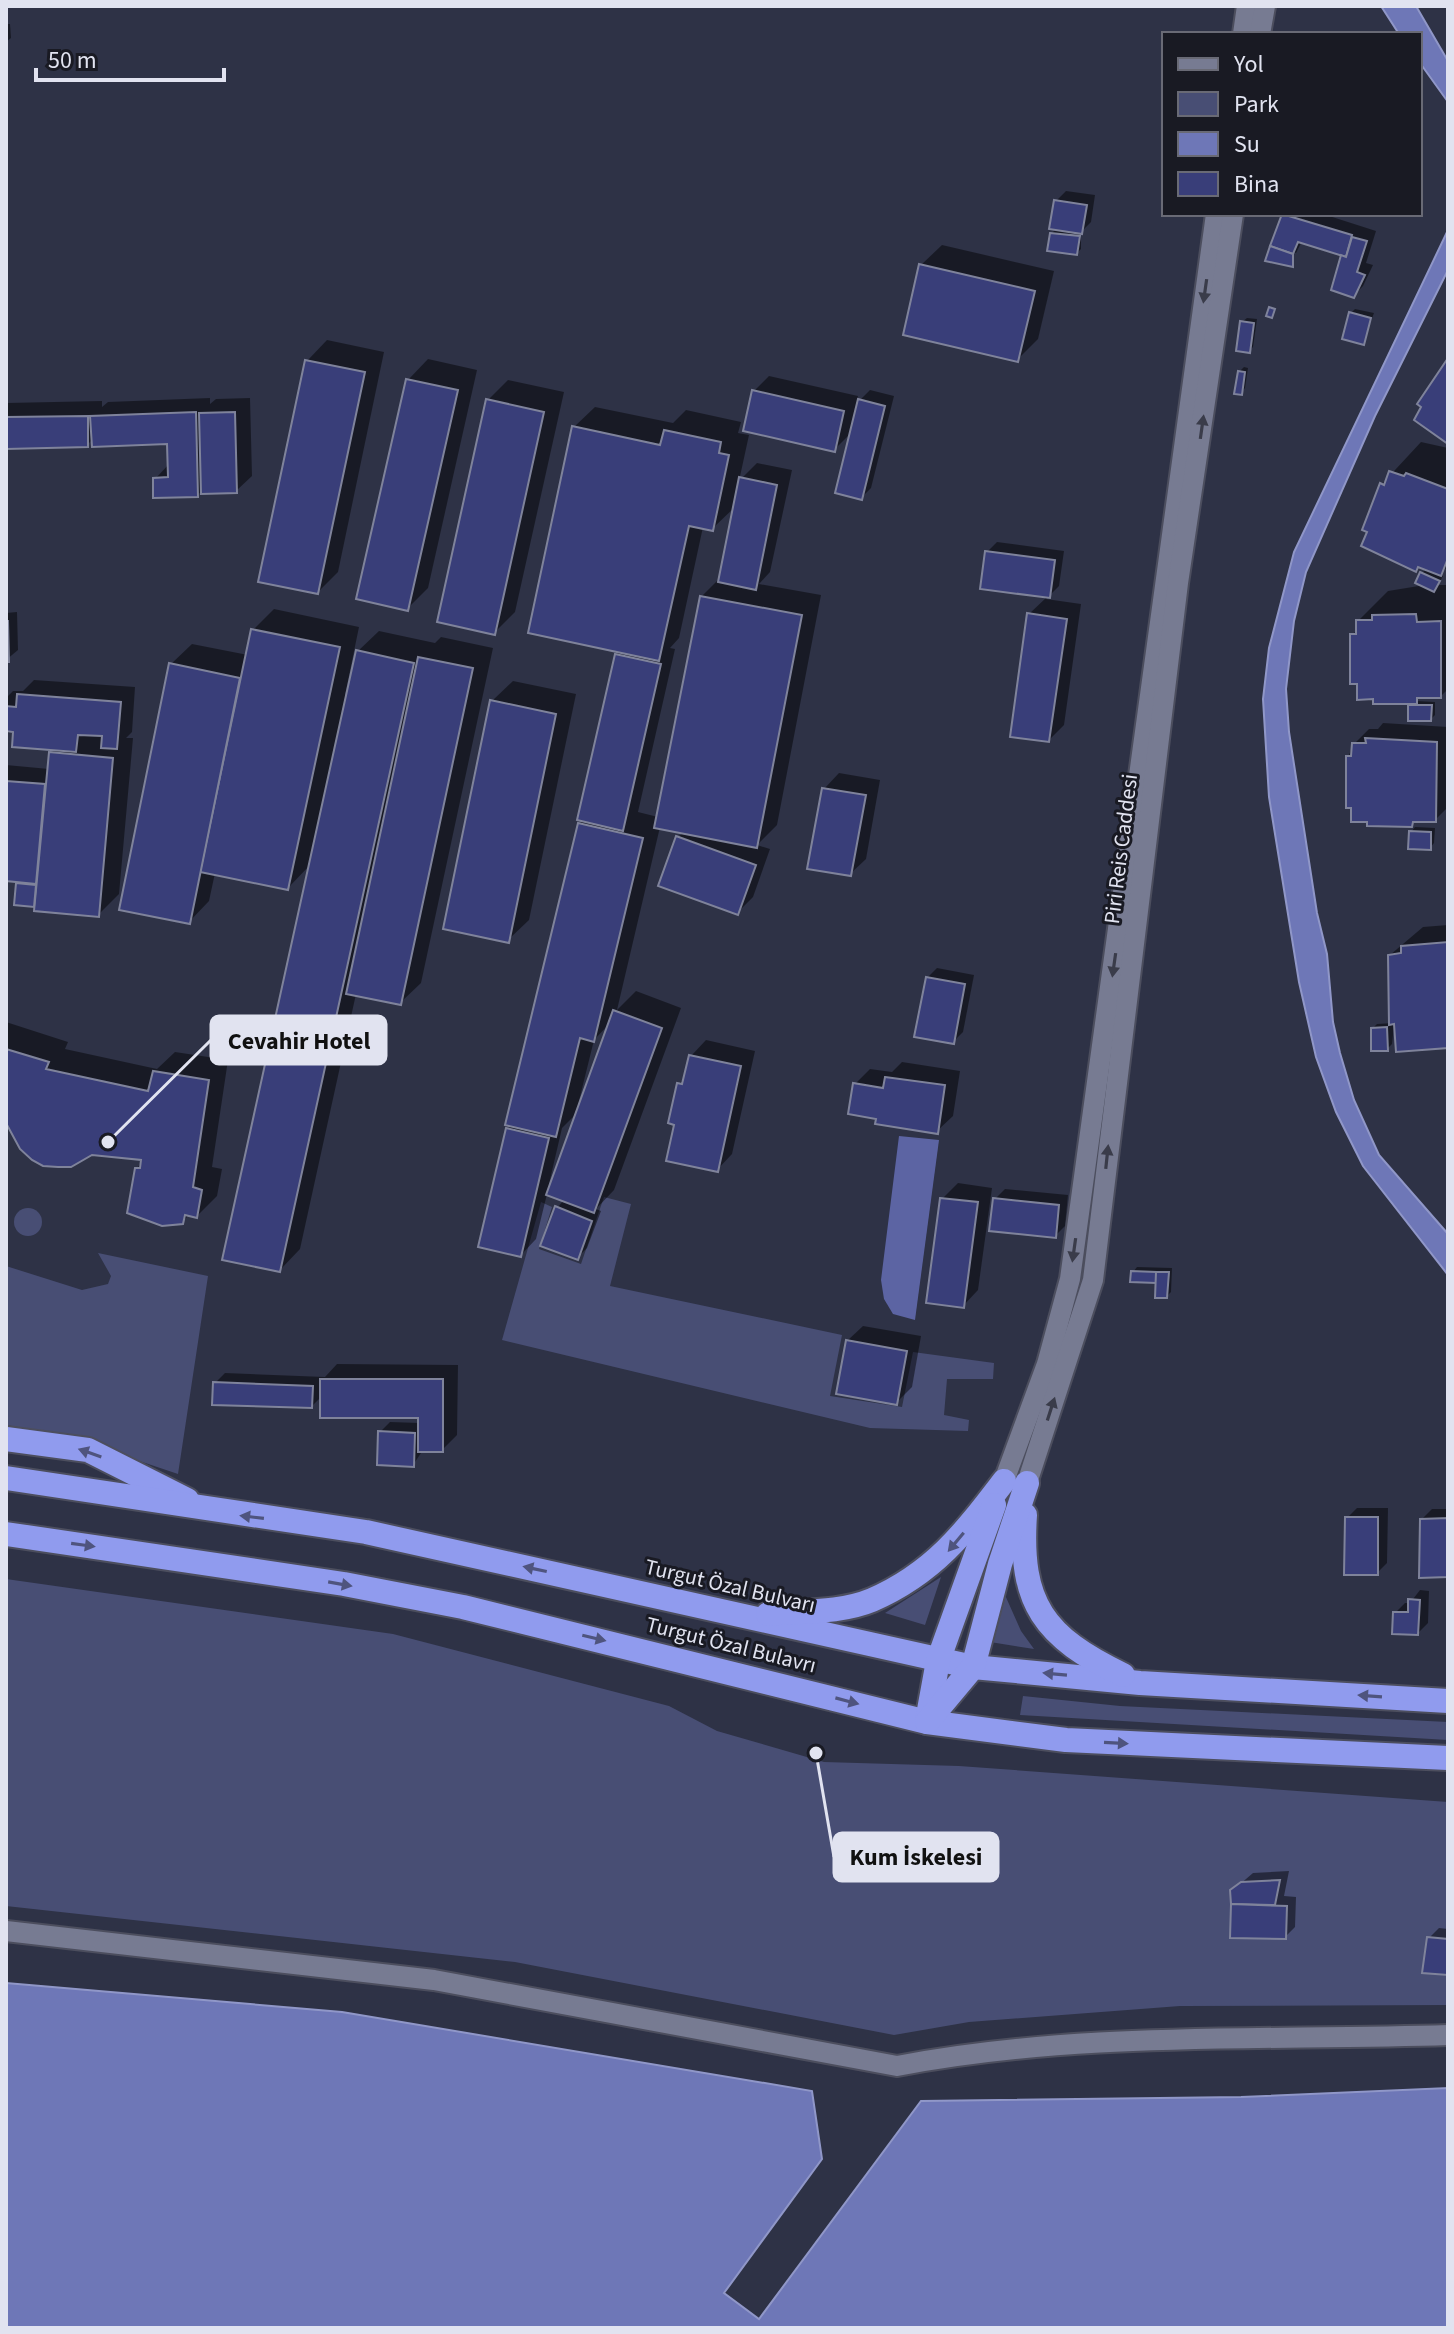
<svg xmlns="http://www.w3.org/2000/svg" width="1454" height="2334" font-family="'Source Sans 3',sans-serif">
	<rect width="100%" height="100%" fill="#2e3246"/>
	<g fill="#484e74">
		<polygon points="604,1197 631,1204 610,1286 842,1335 830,1396 902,1407 913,1352 994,1363 993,1379 947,1379 944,1415 969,1420 968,1431 870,1428 502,1340 541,1202 552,1207 539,1249 581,1264"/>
		<circle cx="28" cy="1222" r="14"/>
		<polygon points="98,1253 208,1276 178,1474 59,1434 6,1425 6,1266 82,1290 108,1284 111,1276"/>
		<polygon points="941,1577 925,1625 885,1613"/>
		<polygon points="6,1579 393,1634 669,1706 717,1731 824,1762 959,1766 1448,1802 1448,2005 1180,2006 969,2022 894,2035 515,1962 6,1906"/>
		<polygon points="1005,1595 1021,1631 1034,1649 990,1642"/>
		<polygon points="1023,1696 1120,1706 1448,1722 1448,1740 1020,1715"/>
	</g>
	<polygon fill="#5c64a3" points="899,1136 939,1140 915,1320 893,1314 884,1299 881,1280"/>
	<g fill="#6e77b7" stroke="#9097c8" stroke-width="2">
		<polygon points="1381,6 1416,6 1448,61 1448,102 1420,63 1420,34 1399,34"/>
		<polygon points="1448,230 1448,270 1375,416 1306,572 1294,621 1286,689 1289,732 1317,913 1327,954 1333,1022 1340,1053 1354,1100 1379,1155 1448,1234 1448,1275 1363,1166 1336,1112 1316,1057 1299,982 1269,797 1263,699 1269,648 1294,552"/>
		<polygon points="6,1983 342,2012 812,2091 822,2159 724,2293 759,2319 921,2101 1241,2097 1448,2088 1448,2328 6,2328"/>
	</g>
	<g fill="#0007" fill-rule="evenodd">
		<polygon points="6,24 10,24 11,38 6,42"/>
		<polygon points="1066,191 1095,195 1091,222 1081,232 1081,249 1077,253 1052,233 1057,228 1056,201"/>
		<polygon points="1285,214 1323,214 1376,231 1366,263 1373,265 1363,286 1353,296 1343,254 1302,241 1296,253 1274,245"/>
		<polygon points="942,245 1054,271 1038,339 1017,360 921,265"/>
		<polygon points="1355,309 1374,313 1363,343 1351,313"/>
		<polygon points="1247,318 1257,319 1253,347 1249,351 1242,322"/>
		<polygon points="327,340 384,352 338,572 318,592 307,361"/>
		<polygon points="428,359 477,370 428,588 407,609 408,380"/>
		<polygon points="1244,367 1248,368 1245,388 1241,393 1239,372"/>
		<polygon points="769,376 858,396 857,403 870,390 894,396 871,488 861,498 852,432 834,450 754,391"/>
		<polygon points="508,380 564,392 515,612 494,633 488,400"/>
		<polygon points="210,398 210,404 216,399 250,398 252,476 236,491 203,489 198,495 155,479 170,463 169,442 93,439 87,445 6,447 6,403 102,401 102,407 108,402"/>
		<path d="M595,407L673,423L686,410L741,422L738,433L749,435L739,481L757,463L792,470L770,572L759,584L821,595L777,825L757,845L770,849L753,897L738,912L678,837L684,832L660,827L617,1010L636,991L681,1008L614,1190L596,1209L601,1211L587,1248L577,1258L557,1208L564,1200L547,1194L536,1239L521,1255L508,1129L512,1125L579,824L584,820L616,655L620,651L574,427ZM736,506L720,578L701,597L658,817L638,812L675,649L670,648L679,638L703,527L712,529ZM611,1022L581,1106L578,1105L594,1040ZM578,1112L552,1185L549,1184L562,1128Z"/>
		<polygon points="1421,442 1448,448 1448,566 1439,575 1443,576 1438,585 1446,585 1448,592 1448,689 1441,696 1422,696 1416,701 1435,702 1435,715 1431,719 1410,706 1414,702 1352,635 1358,629 1358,621 1388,591 1425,585 1422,573 1427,568 1420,566 1416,569 1382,484"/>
		<polygon points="997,542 1064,551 1059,586 1046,599 1081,604 1064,725 1049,740 1029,614 1048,596 987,552"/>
		<polygon points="274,609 359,627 345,695 348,696 358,651 379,631 435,643 441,637 493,648 421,983 400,1003 356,994 300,1249 280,1270 311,864 288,888 215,873 209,901 189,922 171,664 192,644 248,655 253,630"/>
		<polygon points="17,612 18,650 6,660 6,613"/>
		<polygon points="34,680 135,687 132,732 126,738 133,738 119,894 98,915 37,901 33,905 18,884 21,881 6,879 6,765 49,769 51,753 56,748 6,729 6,698 13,691 23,691"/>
		<polygon points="513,681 576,694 529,920 508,940 492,701"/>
		<polygon points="1383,723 1448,727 1448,807 1435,820 1416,820 1412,824 1348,757 1354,744 1369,729 1378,729"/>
		<polygon points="839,773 880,780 866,859 850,874 824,789"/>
		<polygon points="1415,827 1435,828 1434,843 1430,848 1411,832"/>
		<polygon points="1448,925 1448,1046 1398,1050 1394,1026 1392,1044 1387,1049 1373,1028 1377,1024 1394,1023 1388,986 1392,982 1390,955 1423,927"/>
		<polygon points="937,968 974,975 963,1032 953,1042 927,978"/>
		<polygon points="6,1022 68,1042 65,1049 157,1069 175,1052 228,1060 212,1167 222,1169 217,1196 197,1216 190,1214 182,1222 137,1169 143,1159 6,1120"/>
		<polygon points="706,1040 755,1051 732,1154 717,1170 676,1124 679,1084 686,1077 691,1056"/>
		<polygon points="902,1062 960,1071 953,1116 937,1131 855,1084 870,1069 892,1072"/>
		<polygon points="958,1183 992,1188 978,1290 963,1306 942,1199"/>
		<polygon points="1005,1189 1068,1195 1065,1226 1055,1236 995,1199"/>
		<polygon points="1137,1267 1172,1268 1171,1292 1167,1296 1158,1281 1133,1272"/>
		<polygon points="863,1326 921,1336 912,1387 897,1402 847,1341"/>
		<polygon points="337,1364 458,1365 457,1435 442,1450 423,1450 413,1465 380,1432 390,1422 420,1423 420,1416 322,1396 312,1406 215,1383 225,1373 325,1377"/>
		<polygon points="1357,1508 1388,1508 1387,1563 1377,1573 1347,1518"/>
		<polygon points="1432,1509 1448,1509 1448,1575 1422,1519"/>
		<polygon points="1420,1590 1429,1591 1428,1623 1418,1633 1395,1613 1405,1603 1410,1603"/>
		<polygon points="1289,1871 1284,1896 1296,1897 1295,1927 1285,1937 1232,1936 1232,1891 1253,1873"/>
		<polygon points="1439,1928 1448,1929 1448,1970 1429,1938"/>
	</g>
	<g fill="#393e79" stroke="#7f839b" stroke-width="2">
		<polygon points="1054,200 1087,205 1082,234 1049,229"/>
		<polygon points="1282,214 1352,235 1346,257 1298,242 1293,254 1270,246"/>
		<polygon points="1050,233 1080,236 1077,255 1047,251"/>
		<polygon points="1352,237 1367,241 1357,272 1365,275 1354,298 1331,290 1341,255 1346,257"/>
		<polygon points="1270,246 1293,254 1293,267 1265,261"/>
		<polygon points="919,264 1035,291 1018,362 903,335"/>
		<polygon points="1269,307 1275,309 1272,318 1266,316"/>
		<polygon points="1349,312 1371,318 1364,345 1342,339"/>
		<polygon points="1240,321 1254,323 1250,353 1236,351"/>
		<polygon points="1448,358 1448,444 1414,420 1421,407 1417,404"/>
		<polygon points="305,360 365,372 318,594 258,582"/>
		<polygon points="1238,371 1245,372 1242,395 1234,394"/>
		<polygon points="406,379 458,390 408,611 356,599"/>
		<polygon points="752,390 844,411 835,452 743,431"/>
		<polygon points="486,399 544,412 495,635 437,622"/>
		<polygon points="858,399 885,406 862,500 835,493"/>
		<polygon points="196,412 198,497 153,498 153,478 168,477 167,444 92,447 90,416"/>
		<polygon points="235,412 237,493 201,494 199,413"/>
		<polygon points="88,416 88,447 6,449 6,417"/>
		<polygon points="572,426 660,445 664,430 721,442 719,453 729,455 713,531 689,526 659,661 528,633"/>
		<polygon points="1389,471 1404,476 1406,473 1448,489 1448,558 1441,576 1418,567 1416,572 1361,546 1367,532 1362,530 1380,483 1384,485"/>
		<polygon points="739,477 777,485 756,590 718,582"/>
		<polygon points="985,551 1055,560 1050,598 980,589"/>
		<polygon points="1420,572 1440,581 1434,592 1415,583"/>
		<polygon points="700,596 802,615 757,848 654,828"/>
		<polygon points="1027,613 1067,619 1049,742 1010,737"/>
		<polygon points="1416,614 1417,622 1441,621 1441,698 1417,698 1417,704 1373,704 1373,699 1357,700 1357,684 1350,684 1350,634 1356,634 1356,620 1372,620 1372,615"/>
		<polygon points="6,621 8,621 9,662 6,662"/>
		<polygon points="251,629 340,647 288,890 200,872"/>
		<polygon points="356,650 414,663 280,1272 222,1260"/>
		<polygon points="615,654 661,664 623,831 577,820"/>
		<polygon points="418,657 473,668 401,1005 346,994"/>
		<polygon points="169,663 240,678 190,924 119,910"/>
		<polygon points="17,694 121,702 117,749 101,748 102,736 78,735 76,752 12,747 13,732 6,731 6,706 16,707"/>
		<polygon points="490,700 556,714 509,943 443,929"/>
		<polygon points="1408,705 1432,705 1431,721 1408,721"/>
		<polygon points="1365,738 1437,742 1436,822 1413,822 1412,827 1367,826 1367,822 1351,822 1351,808 1346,808 1346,756 1351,756 1352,743 1366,743"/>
		<polygon points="49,752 113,758 99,917 34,911"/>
		<polygon points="6,781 45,784 36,884 6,881"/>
		<polygon points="822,788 866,795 851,876 807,869"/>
		<polygon points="578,823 643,838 594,1042 580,1038 556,1137 505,1125"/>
		<polygon points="1409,831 1431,832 1431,850 1408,849"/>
		<polygon points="676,836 756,865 738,915 658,886"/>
		<polygon points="16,883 36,885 34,907 14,905"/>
		<polygon points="1448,942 1448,1048 1396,1052 1394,1024 1389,1025 1388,955 1401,953 1401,946"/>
		<polygon points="926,977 965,984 954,1044 914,1037"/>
		<polygon points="613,1010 662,1028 594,1213 546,1195"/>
		<polygon points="1387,1027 1388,1051 1371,1051 1371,1028"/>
		<polygon points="6,1049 49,1062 46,1069 148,1091 153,1071 209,1080 193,1187 202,1190 197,1218 185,1215 183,1224 162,1226 127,1213 135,1168 140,1168 141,1160 92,1155 71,1167 58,1167 43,1166 32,1160 20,1149 6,1123"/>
		<polygon points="689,1055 741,1066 718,1172 666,1161 674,1125 668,1123 677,1083 682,1084"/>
		<polygon points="885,1077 945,1085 938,1134 875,1124 876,1119 848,1114 853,1083 883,1088"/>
		<polygon points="506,1128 549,1138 521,1257 478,1247"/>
		<polygon points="940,1198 978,1202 964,1308 926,1303"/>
		<polygon points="993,1198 1059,1205 1056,1238 989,1231"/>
		<polygon points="555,1206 592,1221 578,1260 540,1246"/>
		<polygon points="1131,1271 1156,1272 1156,1283 1130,1282"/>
		<polygon points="1156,1272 1169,1272 1167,1298 1155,1298"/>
		<polygon points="846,1340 907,1351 897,1405 836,1394"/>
		<polygon points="320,1379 443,1379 443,1452 418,1452 418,1418 320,1418"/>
		<polygon points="213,1382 313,1386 312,1408 212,1405"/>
		<polygon points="378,1431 415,1433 414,1467 377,1465"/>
		<polygon points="1345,1517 1378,1517 1378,1575 1344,1575"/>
		<polygon points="1448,1518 1448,1577 1419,1578 1420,1519"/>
		<polygon points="1408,1599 1420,1600 1418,1635 1392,1634 1393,1612 1408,1612"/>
		<polygon points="1280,1880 1275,1905 1231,1904 1230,1890 1241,1882"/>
		<polygon points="1231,1904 1287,1906 1286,1939 1230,1938"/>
		<polygon points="1427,1937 1448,1939 1448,1975 1422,1973"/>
	</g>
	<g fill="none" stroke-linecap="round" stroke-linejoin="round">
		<defs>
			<path id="street" d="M6,1931L434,1980L897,2066C1079,2031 1264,2041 1448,2035"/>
			<g id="secondary">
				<polyline points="1243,34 1247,6"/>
				<polyline points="1260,34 1265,6"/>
				<polyline points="1004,1481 1047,1364 1070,1279 1216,214"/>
				<polyline points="1027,1483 1093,1280 1178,583 1233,214"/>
			</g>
			<g id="highway">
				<polyline points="6,1439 88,1450 187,1500"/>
				<polyline points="6,1478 366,1532 973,1667 1140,1683 1448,1701"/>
				<path d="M1025,1515C1019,1604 1044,1637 1123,1675"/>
				<polyline points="6,1534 344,1584 463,1607 927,1722 1066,1740 1448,1758"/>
				<path d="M768,1614C801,1611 841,1613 872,1600C934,1573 965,1532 1004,1481"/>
				<polyline points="927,1721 938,1661 994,1505"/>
				<polyline points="927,1722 973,1667 1000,1564 1027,1483"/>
			</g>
		</defs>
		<use href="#street" stroke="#4c4e5e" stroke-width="24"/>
		<use href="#secondary" stroke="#4c4e5e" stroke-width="24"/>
		<use href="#highway" stroke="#4c4e5e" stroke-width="28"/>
		<use href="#street" stroke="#777b92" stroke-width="20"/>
		<use href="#secondary" stroke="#777b92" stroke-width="20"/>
		<use href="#highway" stroke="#909bee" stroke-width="24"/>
	</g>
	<defs><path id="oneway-solid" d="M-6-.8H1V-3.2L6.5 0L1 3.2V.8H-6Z" transform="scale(2)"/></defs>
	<g fill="#3a3c4a">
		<use href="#oneway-solid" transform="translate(1205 291) rotate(98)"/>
		<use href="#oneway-solid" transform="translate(1202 427) rotate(-82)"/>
		<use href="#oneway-solid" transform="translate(1114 965) rotate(98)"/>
		<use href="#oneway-solid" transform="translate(1107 1157) rotate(-84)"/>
		<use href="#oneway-solid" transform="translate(1074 1250) rotate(98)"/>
		<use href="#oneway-solid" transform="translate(1051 1409) rotate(-72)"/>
	</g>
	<g fill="#4f547e">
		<use href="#oneway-solid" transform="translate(90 1453) rotate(-161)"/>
		<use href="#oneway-solid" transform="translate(252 1517) rotate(-173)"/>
		<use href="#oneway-solid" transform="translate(956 1542) rotate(130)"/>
		<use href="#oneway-solid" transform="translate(83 1545) rotate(8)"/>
		<use href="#oneway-solid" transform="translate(535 1569) rotate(-168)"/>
		<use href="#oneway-solid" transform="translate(340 1584) rotate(10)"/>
		<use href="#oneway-solid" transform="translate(594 1638) rotate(13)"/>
		<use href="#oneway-solid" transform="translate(1055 1674) rotate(-175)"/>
		<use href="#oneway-solid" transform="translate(1370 1696) rotate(-176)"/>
		<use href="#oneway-solid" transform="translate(847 1701) rotate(15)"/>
		<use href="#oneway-solid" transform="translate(1116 1743) rotate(3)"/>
	</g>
	<g text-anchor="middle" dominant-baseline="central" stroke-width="6" stroke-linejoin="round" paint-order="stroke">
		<g font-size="22" fill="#e1e3f0" stroke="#191a23">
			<text transform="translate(1121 849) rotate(-83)">Piri Reis Caddesi</text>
			<text transform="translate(730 1586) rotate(13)">Turgut Özal Bulvarı</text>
			<text transform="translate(731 1645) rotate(14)">Turgut Özal Bulavrı</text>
		</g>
	</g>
	<path fill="none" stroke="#e1e3f0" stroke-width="3" d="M108 1142L211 1040M816 1753L834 1857"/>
	<g fill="#e1e3f0" stroke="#191a23" stroke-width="3">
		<circle cx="108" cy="1142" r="8"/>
		<circle cx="816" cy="1753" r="8"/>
	</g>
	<g fill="#e1e3f0" stroke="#e1e3f0" stroke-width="3">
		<rect x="211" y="1016" width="175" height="48" rx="8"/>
		<rect x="834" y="1833" width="164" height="48" rx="8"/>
	</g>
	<g font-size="24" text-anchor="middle" font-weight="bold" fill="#111">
		<text x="299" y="1049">Cevahir Hotel</text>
		<text x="916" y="1865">Kum İskelesi</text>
	</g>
	<rect width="1454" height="2334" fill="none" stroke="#e1e3f0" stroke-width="16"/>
	<rect x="1162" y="32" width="260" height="184" fill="#191a23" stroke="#696a75" stroke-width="2"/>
	<rect x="1178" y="58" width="40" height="12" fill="#777b92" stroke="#696a75" stroke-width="2"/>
	<text x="1234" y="72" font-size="24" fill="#e1e3f0">Yol</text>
	<rect x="1178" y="92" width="40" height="24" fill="#484e74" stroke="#696a75" stroke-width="2"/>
	<text x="1234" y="112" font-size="24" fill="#e1e3f0">Park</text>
	<rect x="1178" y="132" width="40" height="24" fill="#6e77b7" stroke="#696a75" stroke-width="2"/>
	<text x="1234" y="152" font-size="24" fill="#e1e3f0">Su</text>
	<rect x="1178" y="172" width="40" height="24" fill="#393e79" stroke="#696a75" stroke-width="2"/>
	<text x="1234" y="192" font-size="24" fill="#e1e3f0">Bina</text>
	<path d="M36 68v12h188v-12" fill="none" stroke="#e1e3f0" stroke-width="4"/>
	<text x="48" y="68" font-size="24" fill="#e1e3f0" stroke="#191a23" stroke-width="6" paint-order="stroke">50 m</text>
</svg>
